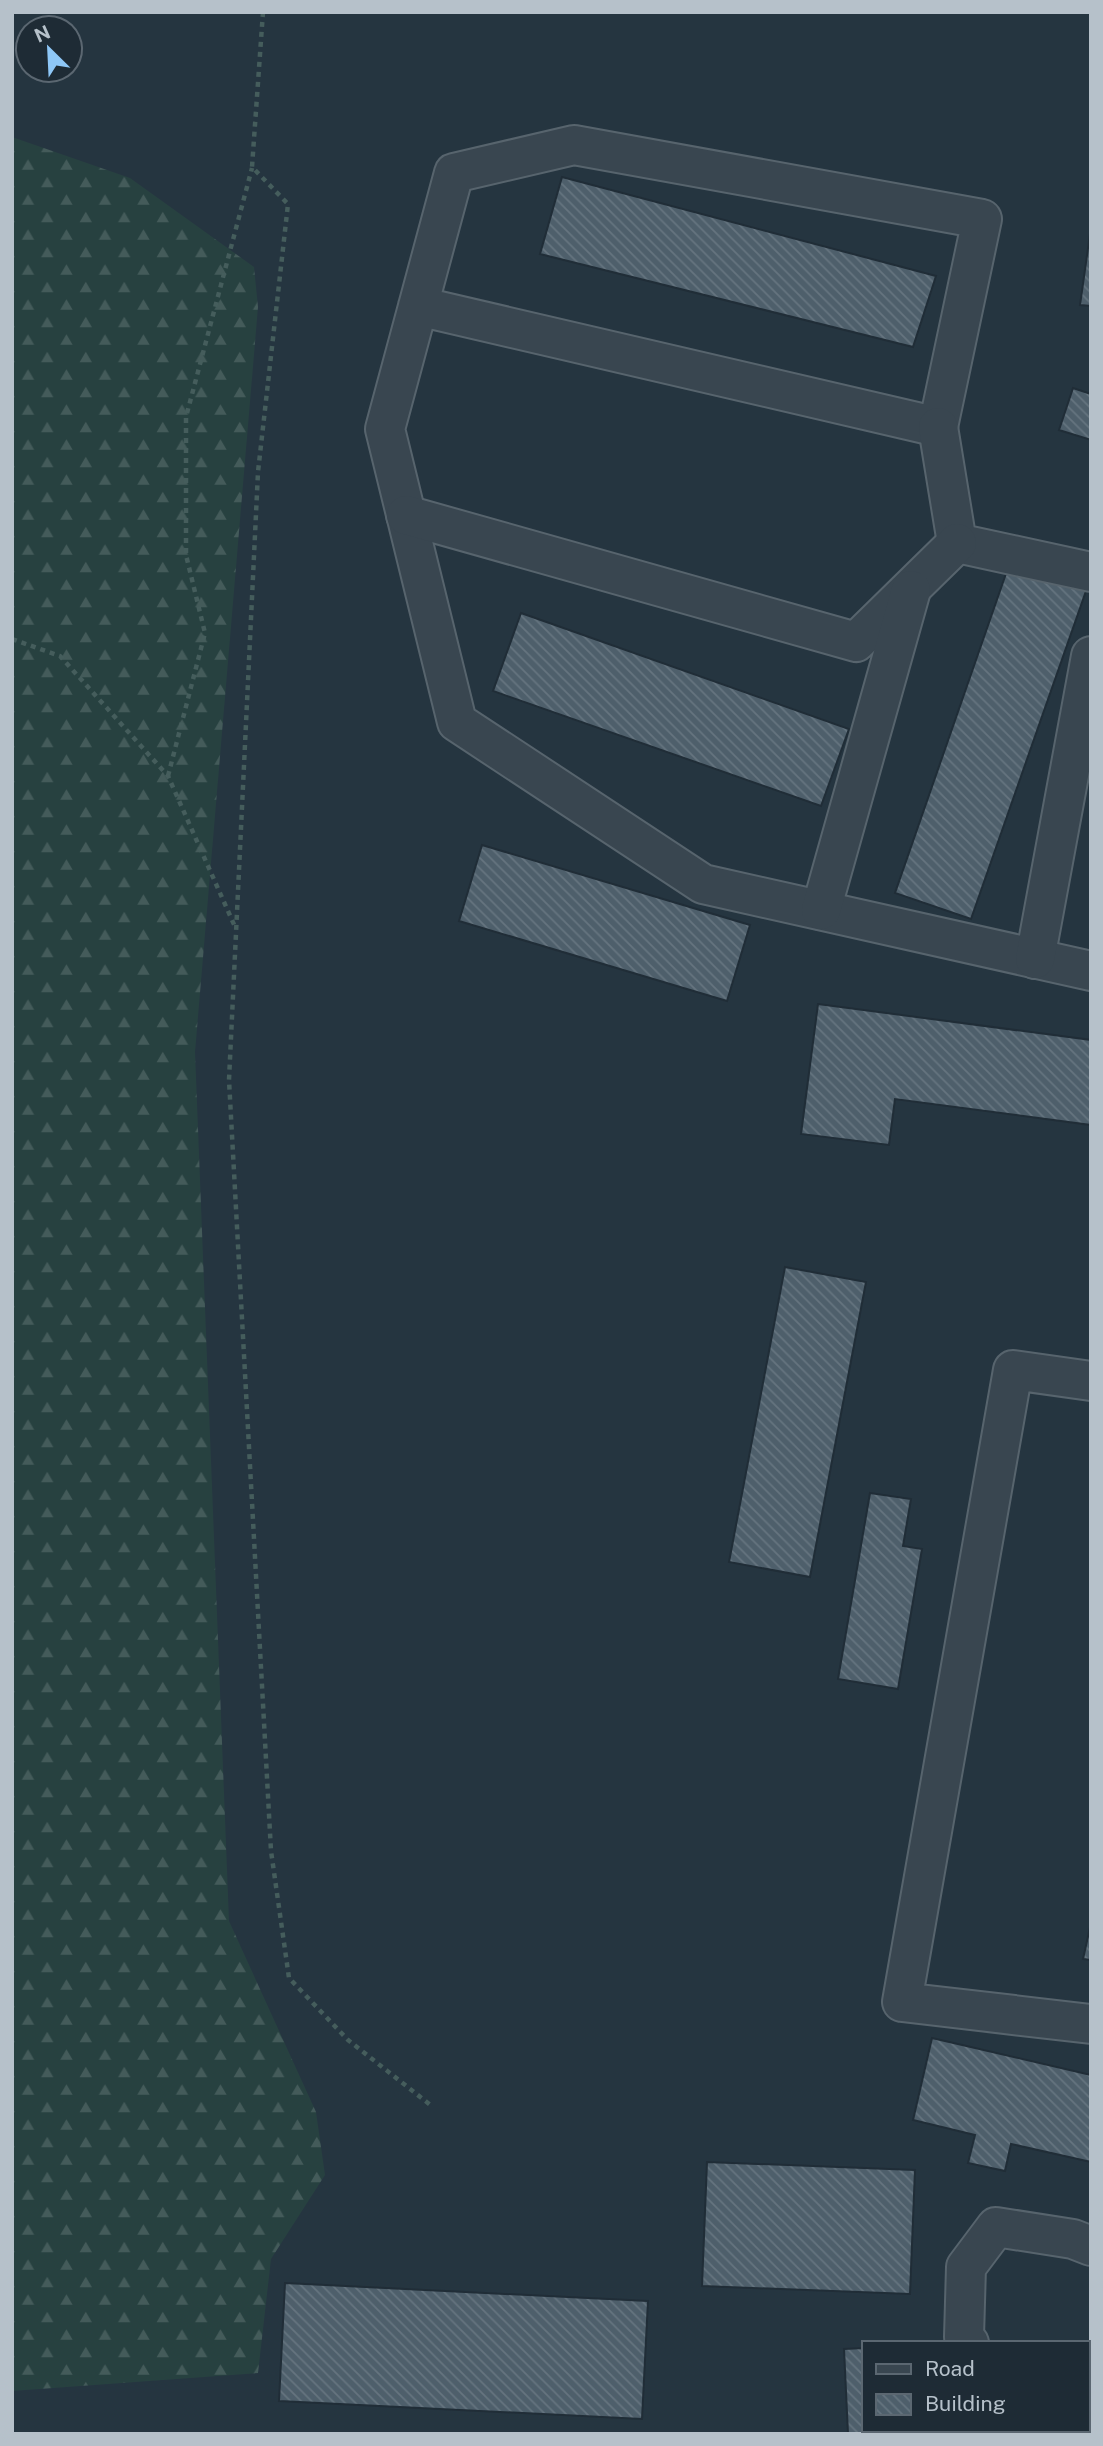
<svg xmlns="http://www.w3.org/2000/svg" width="1103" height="2446" font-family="'Public Sans',sans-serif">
	<defs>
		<pattern id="forest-firs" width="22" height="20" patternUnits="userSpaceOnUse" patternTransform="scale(1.75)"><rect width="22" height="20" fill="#274140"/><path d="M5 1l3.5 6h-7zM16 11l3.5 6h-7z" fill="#445b5a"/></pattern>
		<pattern id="building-back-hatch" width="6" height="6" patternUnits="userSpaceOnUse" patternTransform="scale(1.75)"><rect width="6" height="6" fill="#4e5f6b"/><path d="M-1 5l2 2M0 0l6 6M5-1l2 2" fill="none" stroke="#65747f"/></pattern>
	</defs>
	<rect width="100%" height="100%" fill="#253540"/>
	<polygon fill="url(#forest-firs)" points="12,137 130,178 254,267 258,307 195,1052 229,1921 316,2112 325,2175 271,2259 258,2373 12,2391"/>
	<g fill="url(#building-back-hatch)" stroke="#202d37" stroke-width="2">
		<polygon points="562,177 936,276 913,347 540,254"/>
		<polygon points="1091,227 1091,306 1080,305"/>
		<polygon points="1073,388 1091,394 1091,440 1059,430"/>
		<polygon points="1009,565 1086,591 971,919 895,893"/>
		<polygon points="521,613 849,729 821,806 493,691"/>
		<polygon points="482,845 750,925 727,1001 459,921"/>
		<polygon points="818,1004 1091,1040 1091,1125 895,1099 889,1145 801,1134"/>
		<polygon points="785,1267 866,1282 810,1577 729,1562"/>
		<polygon points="870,1493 911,1499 903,1546 922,1549 898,1689 838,1679"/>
		<polygon points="1091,1923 1091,1960 1083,1959"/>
		<polygon points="932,2038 1091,2075 1091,2162 1011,2144 1005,2171 968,2163 975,2135 913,2120"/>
		<polygon points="707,2162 915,2170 910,2294 702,2286"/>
		<polygon points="285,2283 648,2301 642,2419 279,2401"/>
		<polygon points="863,2348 863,2430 919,2430 919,2434 848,2434 844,2349"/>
	</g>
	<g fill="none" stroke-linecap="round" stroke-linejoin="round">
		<defs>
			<g id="minor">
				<polyline points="418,306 938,427 982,219 574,145 454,173 385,429 457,722 703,884 1091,971"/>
				<polyline points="938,427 957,543 1091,572"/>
				<polyline points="406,515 856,642 957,543"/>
				<polyline points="821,910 911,590"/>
				<polyline points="1035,959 1091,656"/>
				<polyline points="1091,1381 1013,1370 902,2002 1091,2024"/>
				<polyline points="969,2343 964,2337 966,2267 996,2227 1073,2239 1091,2246"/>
				<polyline points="1087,2381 1091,2380"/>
			</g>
		</defs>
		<use href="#minor" stroke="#57646d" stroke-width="42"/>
		<g stroke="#455d5c" stroke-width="4.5" stroke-dasharray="5 5" stroke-linecap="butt">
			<polyline points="263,12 252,167 288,204 258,472 229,1080 271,1851 289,1978 348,2040 433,2107"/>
			<polyline points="12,639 60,656 168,776 236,929"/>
			<polyline points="168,776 205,633 186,555 186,417 252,168"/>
		</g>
		<use href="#minor" stroke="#394650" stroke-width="38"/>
	</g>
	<rect width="1103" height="2446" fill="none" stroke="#b6c1ca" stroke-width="28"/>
	<rect x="862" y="2341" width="228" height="91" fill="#1e2b35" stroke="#5b6771" stroke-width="2"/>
	<rect x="876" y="2364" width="35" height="10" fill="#394650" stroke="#5b6771" stroke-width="2"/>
	<text x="925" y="2376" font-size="21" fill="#b6c1ca">Road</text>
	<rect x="876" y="2394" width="35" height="21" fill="url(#building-back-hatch)" stroke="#5b6771" stroke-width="2"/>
	<text x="925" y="2411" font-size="21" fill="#b6c1ca">Building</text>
	<g transform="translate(49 49) rotate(336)"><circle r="33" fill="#1e2b35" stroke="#5b6771" stroke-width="2"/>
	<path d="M0-5L12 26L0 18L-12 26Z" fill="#8ec7f7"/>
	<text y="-10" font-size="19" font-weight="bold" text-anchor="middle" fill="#b6c1ca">N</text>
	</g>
</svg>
